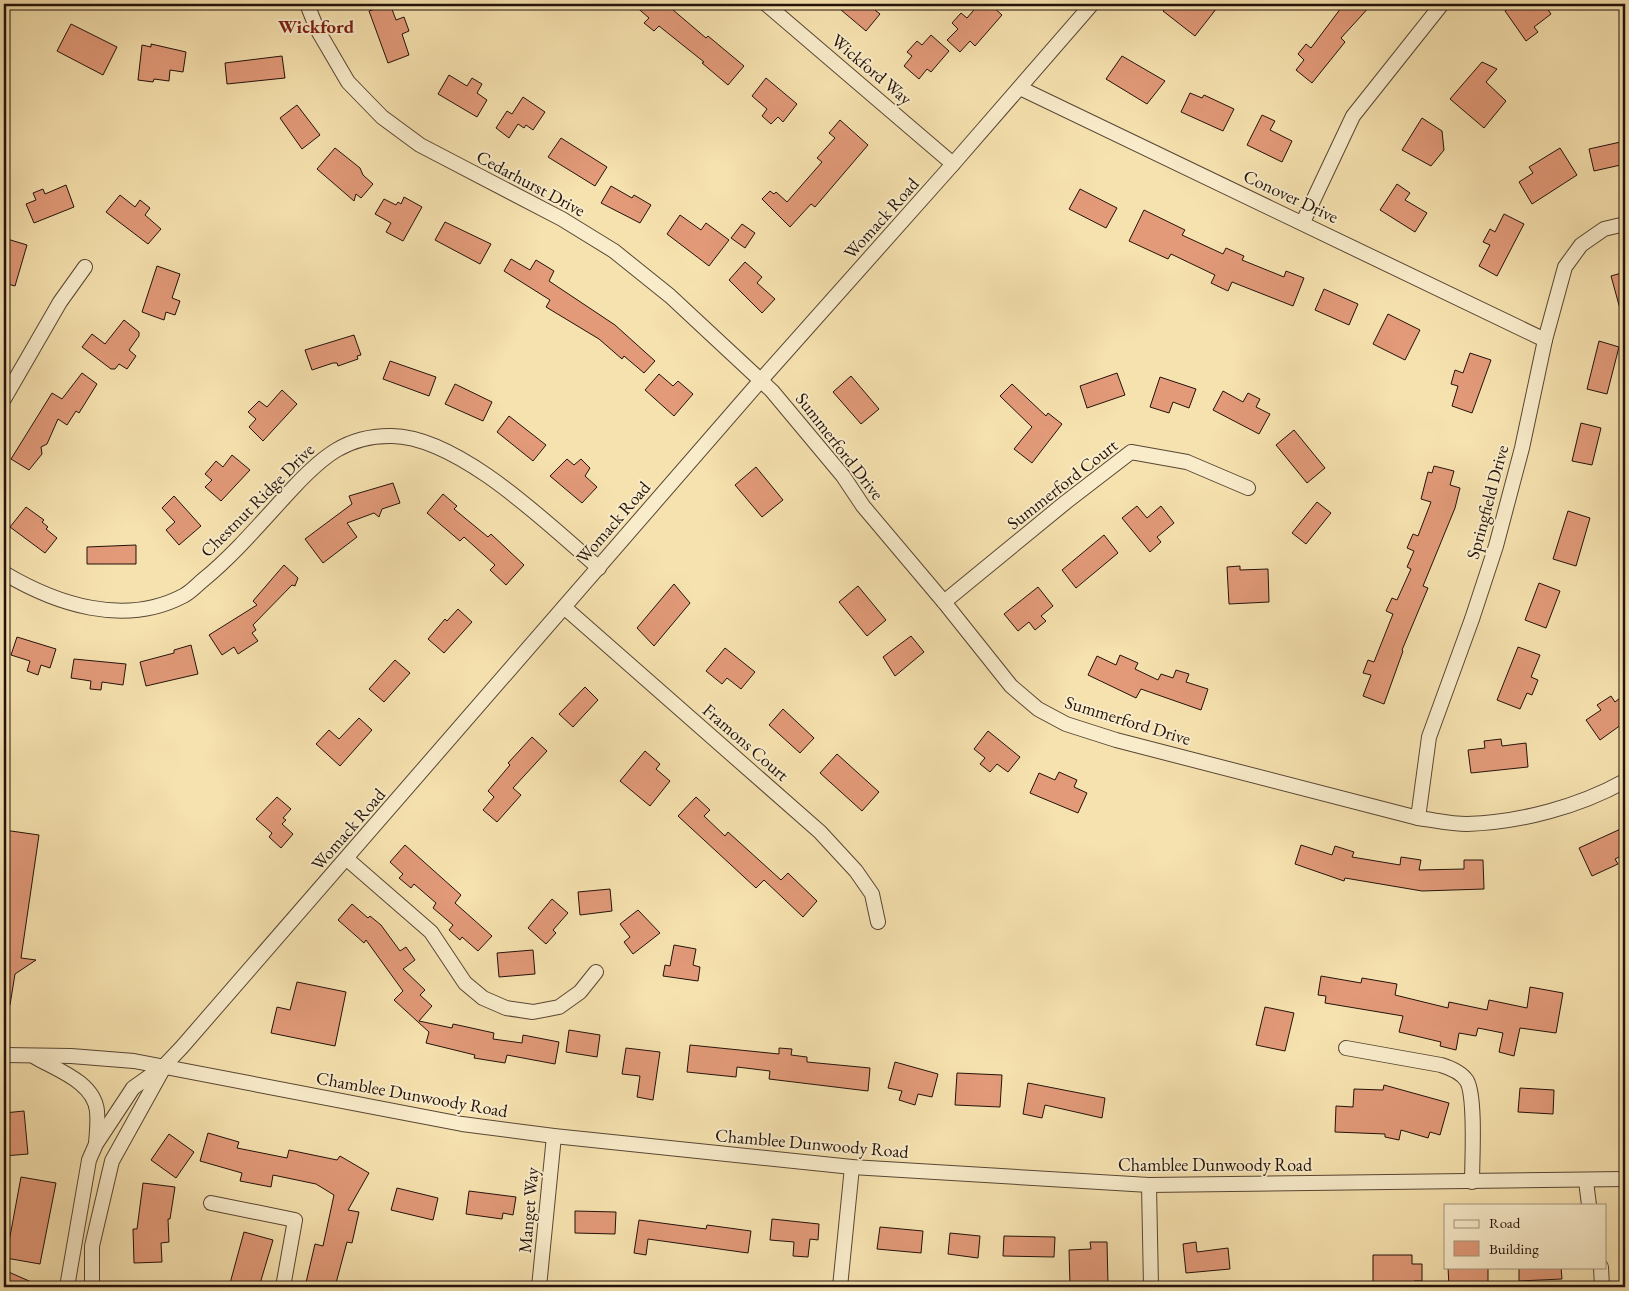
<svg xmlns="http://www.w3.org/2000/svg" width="1629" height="1291" font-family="'EB Garamond',serif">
	<rect width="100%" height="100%" fill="#f6e2af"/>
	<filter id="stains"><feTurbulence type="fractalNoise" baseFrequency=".004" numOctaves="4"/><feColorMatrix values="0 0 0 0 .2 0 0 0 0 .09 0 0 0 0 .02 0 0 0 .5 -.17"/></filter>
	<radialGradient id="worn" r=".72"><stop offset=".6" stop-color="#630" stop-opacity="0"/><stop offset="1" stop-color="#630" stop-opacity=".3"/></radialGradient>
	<g fill="#e29a79" stroke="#23120a">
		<polygon points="390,4 396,20 404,17 409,31 402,34 409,55 388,63 369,11"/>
		<polygon points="633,4 666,4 706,38 708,36 744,66 728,85 702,63 704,62 659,26 654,31 644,23 649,18"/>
		<polygon points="834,4 881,4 875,10 880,14 866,31"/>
		<polygon points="979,4 990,4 1002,15 975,46 970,41 960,52 947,40 958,29 952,23 961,13 967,18"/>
		<polygon points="1170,4 1220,4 1195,36 1163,11"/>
		<polygon points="1344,4 1372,4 1341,38 1345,42 1312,83 1296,70 1304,60 1298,54 1306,44 1311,48"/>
		<polygon points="1515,4 1526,4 1530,9 1538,4 1544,4 1551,14 1534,27 1538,32 1526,41 1505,11"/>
		<polygon points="71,24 117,47 103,75 57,51"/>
		<polygon points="931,35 949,51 931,72 927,69 919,79 904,66 912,56 907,52 917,41 922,45"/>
		<polygon points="151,44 186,52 183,72 170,70 169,81 154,79 153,82 138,80 142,45 151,47"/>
		<polygon points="282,56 285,78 227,84 225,63"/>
		<polygon points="1122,56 1165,81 1147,104 1106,79"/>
		<polygon points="1482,62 1497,69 1486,82 1506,101 1484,128 1450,99"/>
		<polygon points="449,75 467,86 472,78 482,84 477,93 487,100 477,117 438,94"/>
		<polygon points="766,78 797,104 783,122 778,117 771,124 762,116 767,109 752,96"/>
		<polygon points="1190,93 1202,98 1204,95 1234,109 1223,131 1181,112"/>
		<polygon points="523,97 545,112 533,130 526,125 524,128 518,124 509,138 496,128 507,111 512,114"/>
		<polygon points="297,105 320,135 302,149 280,118"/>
		<polygon points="1262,115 1275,121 1270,130 1292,141 1282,162 1247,145"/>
		<polygon points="1422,118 1442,131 1444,150 1431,166 1402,150"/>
		<polygon points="840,120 868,145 815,207 811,204 790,227 762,199 770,191 774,194 776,192 787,202 822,162 817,158 835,138 829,133"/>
		<polygon points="561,138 607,167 595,186 548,157"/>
		<polygon points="1625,141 1625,164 1594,171 1589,149"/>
		<polygon points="335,148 360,168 363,175 373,184 361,198 356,194 354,201 317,169"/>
		<polygon points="1560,148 1577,175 1532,204 1519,182 1533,173 1529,167"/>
		<polygon points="1397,184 1410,193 1405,200 1427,213 1415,232 1380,210"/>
		<polygon points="66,185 74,207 34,223 26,204 36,200 33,193 43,189 45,194"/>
		<polygon points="611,186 632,198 634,195 651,205 640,223 601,203"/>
		<polygon points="1080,189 1117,208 1106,228 1069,209"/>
		<polygon points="120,195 135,207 140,200 150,208 145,215 161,229 148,244 106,212"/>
		<polygon points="404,197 422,207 403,241 386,232 391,223 375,214 384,199 396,205 398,202 401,204"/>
		<polygon points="1144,210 1185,230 1182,235 1223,254 1226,248 1244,256 1242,260 1284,277 1286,271 1304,278 1293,306 1232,282 1228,291 1211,283 1215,275 1171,254 1168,259 1129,241"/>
		<polygon points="1504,214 1524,224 1497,276 1479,266 1490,245 1483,242 1490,229 1495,232"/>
		<polygon points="680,215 701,230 706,223 729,240 709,266 667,234"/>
		<polygon points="445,222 491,244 480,264 435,240"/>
		<polygon points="742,224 755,233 745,248 731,238"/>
		<polygon points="4,238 27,245 15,286 4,283"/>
		<polygon points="511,259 530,270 536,260 554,271 549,281 615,325 655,361 644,373 624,356 622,359 599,339 546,307 550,300 504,271"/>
		<polygon points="745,262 762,277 757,283 775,299 762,313 729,280"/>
		<polygon points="157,266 180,274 172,298 180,301 175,315 166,312 164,320 142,312"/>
		<polygon points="1625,272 1625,316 1622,316 1611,276"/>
		<polygon points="1324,289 1358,304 1349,325 1315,310"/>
		<polygon points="1388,314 1420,330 1405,360 1373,344"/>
		<polygon points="124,320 139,332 139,336 129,350 136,356 127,369 119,364 115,369 111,369 82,347 92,334 105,344"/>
		<polygon points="354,335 361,355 357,356 358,359 338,366 337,363 333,363 312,370 305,350"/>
		<polygon points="1599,341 1619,347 1607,394 1587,389"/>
		<polygon points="1470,353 1491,360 1472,413 1452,406 1458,386 1451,384 1455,370 1463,373"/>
		<polygon points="390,361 436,377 429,396 383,379"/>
		<polygon points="82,373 97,384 79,413 76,411 67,425 58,419 47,444 41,447 42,454 29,470 11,459 52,393 62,399"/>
		<polygon points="1117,373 1125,395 1087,408 1080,386"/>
		<polygon points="659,374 673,386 678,381 693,394 674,416 645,390"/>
		<polygon points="851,376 879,409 861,424 833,392"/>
		<polygon points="1160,377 1196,389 1189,408 1173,402 1169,413 1150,407"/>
		<polygon points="455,384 492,402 483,421 445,404"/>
		<polygon points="1012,384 1046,416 1048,413 1062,424 1032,463 1014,449 1032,427 1000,396"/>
		<polygon points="282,390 297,404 263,441 249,427 256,419 248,412 259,401 267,407"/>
		<polygon points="1223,391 1243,402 1248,393 1260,399 1256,407 1270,414 1259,434 1213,410"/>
		<polygon points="509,416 546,445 533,461 497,432"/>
		<polygon points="1581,423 1601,428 1592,465 1572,461"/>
		<polygon points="1294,430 1325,468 1307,483 1276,445"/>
		<polygon points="232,455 250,470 221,501 205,487 212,480 205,474 216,461 223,467"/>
		<polygon points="567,459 574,465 581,459 590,468 585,476 597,487 582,503 550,476"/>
		<polygon points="1434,466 1454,471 1450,485 1460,488 1455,508 1423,586 1428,588 1402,650 1403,651 1384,704 1363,696 1371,675 1363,673 1368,660 1374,662 1393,614 1386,611 1392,598 1397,600 1411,569 1407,567 1414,551 1407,548 1413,534 1418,536 1431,502 1421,499 1428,472 1432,473"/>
		<polygon points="756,467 783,500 762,517 735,485"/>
		<polygon points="393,483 400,503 382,509 379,517 374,513 347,523 357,537 323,563 305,539 352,504 349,496"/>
		<polygon points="443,494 457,506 454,509 488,537 491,534 524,565 506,585 490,570 495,565 464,537 460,541 427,513"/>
		<polygon points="174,496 201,526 179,545 166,530 175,522 162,508"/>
		<polygon points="1317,502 1331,513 1306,544 1292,533"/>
		<polygon points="1137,506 1147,518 1161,506 1174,523 1157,537 1161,542 1150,552 1122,518"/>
		<polygon points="26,507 44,520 42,522 48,527 46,529 57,538 45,553 10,527"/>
		<polygon points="1568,511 1590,518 1576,566 1553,559"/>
		<polygon points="1104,535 1118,553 1076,588 1062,570"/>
		<polygon points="136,545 136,564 87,564 87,547"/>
		<polygon points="284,565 298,578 295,586 292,585 253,625 256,630 252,633 258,641 238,654 234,647 222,655 209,635 257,605 253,601"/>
		<polygon points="1240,566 1240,570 1268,569 1269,602 1229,604 1227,567"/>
		<polygon points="1539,583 1560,591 1546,628 1525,620"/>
		<polygon points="674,584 690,603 654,646 637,628"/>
		<polygon points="858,586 886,620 867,636 839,602"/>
		<polygon points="1038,587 1053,606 1041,616 1046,621 1035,630 1029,622 1018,631 1004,614"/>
		<polygon points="458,609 472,622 444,653 428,639 445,619 447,621"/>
		<polygon points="911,636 924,652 895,676 883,657"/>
		<polygon points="17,637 56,649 50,668 41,665 38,675 27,671 30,661 11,655"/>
		<polygon points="191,645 198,674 146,686 140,662 174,653 174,650"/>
		<polygon points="1518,647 1540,655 1531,677 1538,680 1532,695 1527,693 1520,709 1497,700"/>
		<polygon points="725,648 755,672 741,689 727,678 722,684 706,671"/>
		<polygon points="1120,655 1138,663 1135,669 1158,680 1161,674 1173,678 1176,670 1189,674 1186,682 1208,689 1201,710 1141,689 1136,698 1088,675 1097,656 1116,665"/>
		<polygon points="74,659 126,664 123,685 102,682 101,690 90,689 91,681 71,678"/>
		<polygon points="395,660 410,673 384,702 369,689"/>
		<polygon points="585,687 598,700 573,727 559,714"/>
		<polygon points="1625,694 1625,722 1600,740 1586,720 1601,710 1597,705 1611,696 1615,702"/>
		<polygon points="783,709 814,738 800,753 769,725"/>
		<polygon points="359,718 372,730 340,766 316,744 329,730 339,739"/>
		<polygon points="988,731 1020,757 1008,772 997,764 990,772 980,764 985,758 974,749"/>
		<polygon points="532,737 547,751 513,788 521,795 497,822 483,810 494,797 488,791 510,765 508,763"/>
		<polygon points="1501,739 1502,746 1526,743 1528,767 1471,773 1468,750 1485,748 1484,741"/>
		<polygon points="645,751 660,764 656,769 670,781 650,806 620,781"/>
		<polygon points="837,754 879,792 862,811 820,773"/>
		<polygon points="1059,772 1077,780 1074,787 1087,793 1078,813 1030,793 1039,773 1055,780"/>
		<polygon points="277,797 291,809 283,818 286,820 282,824 293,834 281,848 269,837 272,833 256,819"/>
		<polygon points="696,797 710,810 704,816 725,836 728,832 781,880 788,873 817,901 803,917 764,880 756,888 678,816"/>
		<polygon points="1625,827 1625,854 1615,859 1618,864 1592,876 1579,848"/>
		<polygon points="4,830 39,835 21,958 36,960 15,974 10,1005 4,1005"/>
		<polygon points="405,845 461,895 455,903 492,936 478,951 462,937 460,940 449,930 453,925 433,908 436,903 414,884 411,888 399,878 403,874 390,862"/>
		<polygon points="1301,845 1332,855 1335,846 1354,852 1352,857 1400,865 1401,857 1421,860 1419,870 1464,869 1464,860 1483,860 1484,889 1422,891 1345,878 1344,881 1295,864"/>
		<polygon points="610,889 612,911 580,915 578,892"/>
		<polygon points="552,899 568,913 553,930 556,933 546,944 528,928"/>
		<polygon points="352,904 368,918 370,916 381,925 400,951 406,947 415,960 403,969 425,990 420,995 432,1006 419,1021 452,1028 453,1024 467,1027 494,1033 493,1039 522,1043 523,1035 559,1042 555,1064 507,1055 505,1063 474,1058 475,1055 426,1043 429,1032 394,1000 403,991 366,940 364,943 338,920"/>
		<polygon points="638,910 660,933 633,954 624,942 630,937 620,924"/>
		<polygon points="674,945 696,949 693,965 700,967 698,981 663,976 665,965 670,966"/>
		<polygon points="533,950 535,974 499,977 497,953"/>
		<polygon points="1321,976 1361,983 1362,978 1397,984 1395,995 1448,1008 1449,1002 1487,1010 1489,1000 1527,1008 1530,987 1563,993 1556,1033 1520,1028 1514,1056 1499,1052 1503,1033 1478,1028 1476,1036 1459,1033 1456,1050 1440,1046 1441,1042 1399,1032 1403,1016 1325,1003 1326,996 1318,995"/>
		<polygon points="297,982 346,992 335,1046 271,1033 277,1007 290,1010"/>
		<polygon points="1265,1007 1294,1013 1285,1051 1256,1045"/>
		<polygon points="569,1030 600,1035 597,1057 566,1052"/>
		<polygon points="690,1045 779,1054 779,1048 792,1049 791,1055 807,1057 807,1062 870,1068 868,1091 769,1079 770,1071 737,1067 736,1077 687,1072"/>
		<polygon points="626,1048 660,1052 653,1100 637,1097 640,1076 622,1074"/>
		<polygon points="895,1062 938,1074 932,1097 918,1094 915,1105 899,1100 902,1091 888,1088"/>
		<polygon points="957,1073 1002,1075 1000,1107 955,1105"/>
		<polygon points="1028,1083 1105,1098 1102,1118 1045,1105 1042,1118 1023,1114"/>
		<polygon points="1384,1085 1449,1103 1440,1135 1430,1132 1428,1138 1401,1130 1399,1140 1385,1137 1385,1134 1335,1132 1336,1106 1353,1107 1354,1089 1383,1090"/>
		<polygon points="1520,1088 1554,1090 1553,1114 1518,1112"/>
		<polygon points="24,1111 28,1154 4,1156 4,1113"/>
		<polygon points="208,1133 239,1142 237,1148 287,1158 289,1150 337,1160 340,1156 369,1173 348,1210 359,1212 352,1243 347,1242 335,1287 305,1287 315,1244 323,1246 334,1195 316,1184 273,1175 271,1187 240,1181 242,1173 200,1161"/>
		<polygon points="169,1134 194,1152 176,1178 151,1160"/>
		<polygon points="21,1177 56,1183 40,1264 6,1258"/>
		<polygon points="143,1183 175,1187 170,1219 168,1219 169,1242 161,1243 162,1262 134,1263 133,1229 137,1229"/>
		<polygon points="397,1188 438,1198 433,1220 391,1210"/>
		<polygon points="469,1191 516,1197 513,1215 503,1213 502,1219 466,1214"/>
		<polygon points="575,1211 616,1212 615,1234 575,1233"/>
		<polygon points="772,1219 819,1224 818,1240 810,1239 808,1257 793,1256 794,1242 770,1240"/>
		<polygon points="639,1220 706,1229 707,1225 751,1231 748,1253 648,1239 646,1255 634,1253"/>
		<polygon points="880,1227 923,1231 921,1253 877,1249"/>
		<polygon points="244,1232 273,1240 259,1287 229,1287"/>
		<polygon points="950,1233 980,1236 978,1258 948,1254"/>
		<polygon points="1004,1236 1055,1237 1054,1257 1003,1256"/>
		<polygon points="1090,1242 1107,1242 1108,1284 1070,1285 1069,1250 1091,1249"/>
		<polygon points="1196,1242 1197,1252 1228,1248 1230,1269 1186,1273 1183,1244"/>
		<polygon points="1373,1255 1412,1255 1412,1264 1422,1264 1422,1281 1414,1281 1414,1287 1373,1287"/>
		<polygon points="1448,1267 1488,1267 1488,1287 1449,1287"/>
		<polygon points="1519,1267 1561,1267 1562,1279 1519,1281"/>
		<polygon points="4,1270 43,1287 4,1287"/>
	</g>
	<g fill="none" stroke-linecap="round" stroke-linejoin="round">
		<defs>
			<g id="minor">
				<path d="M307,4L317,29L348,82L382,117L420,145L562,219L614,251L670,296L772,391L843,476L863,506L944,602L1011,686L1038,709L1066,724L1116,740L1418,818C1434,820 1451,824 1467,824C1521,822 1578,807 1625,781"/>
				<polyline points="766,4 953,164"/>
				<polyline points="1020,88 1545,340"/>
				<polyline points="1303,222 1353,116 1442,4"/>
				<polyline points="4,399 60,302 85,267"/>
				<path d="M4,573C56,604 124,627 183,596C190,593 197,585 203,580C236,553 264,519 293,488C322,457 347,435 392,436C460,437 550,526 599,568"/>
				<polyline points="944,602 1066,502 1131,452 1187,462 1248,488"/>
				<polyline points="564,607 820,832 856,871 872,894 878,922"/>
				<polyline points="1418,818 1429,737 1472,619 1496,546 1522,448 1545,340 1565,267 1581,245 1604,229 1625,224"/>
				<polyline points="347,859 431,932 465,983 483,998 506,1008 533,1012 559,1007 580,992 596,972"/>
				<path d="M1346,1048L1441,1065C1451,1068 1461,1072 1467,1081C1476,1098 1472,1161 1472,1182"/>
				<polyline points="4,1055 71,1056 134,1061 462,1124 554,1136 852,1167 1149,1185 1625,1179"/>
				<path d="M35,1057C57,1070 94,1082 97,1111C98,1121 97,1133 96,1143"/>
				<polyline points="1586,1181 1589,1205"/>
				<polyline points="1149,1185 1151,1287"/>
				<polyline points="211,1203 295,1220 283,1287"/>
				<polyline points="1601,1267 1602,1287"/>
				<polyline points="67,1287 89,1160 96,1144 133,1088 164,1066 182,1047 761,380 953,164 1092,4"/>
				<polyline points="92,1287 92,1246 112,1161 163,1069"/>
				<polyline points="539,1287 554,1136"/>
				<polyline points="840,1287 852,1167"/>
			</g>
		</defs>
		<use href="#minor" stroke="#584633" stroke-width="16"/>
		<use href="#minor" stroke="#f9eccb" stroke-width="14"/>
	</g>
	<g text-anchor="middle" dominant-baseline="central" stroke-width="4" stroke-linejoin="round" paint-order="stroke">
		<g font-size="18" fill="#23120a" stroke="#f9eccb">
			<text transform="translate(872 69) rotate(40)">Wickford Way</text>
			<text transform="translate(531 183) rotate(28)">Cedarhurst Drive</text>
			<text transform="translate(1291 196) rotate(25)">Conover Drive</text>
			<text transform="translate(881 218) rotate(-48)">Womack Road</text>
			<text transform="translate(840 446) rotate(52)">Summerford Drive</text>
			<text transform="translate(1062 484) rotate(-38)">Summerford Court</text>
			<text transform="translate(257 500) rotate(-45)">Chestnut Ridge Drive</text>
			<text transform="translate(1487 502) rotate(-75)">Springfield Drive</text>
			<text transform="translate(613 522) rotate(-49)">Womack Road</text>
			<text transform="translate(1128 720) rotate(17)">Summerford Drive</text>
			<text transform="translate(746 742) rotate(41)">Framons Court</text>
			<text transform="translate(348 829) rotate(-49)">Womack Road</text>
			<text transform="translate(412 1094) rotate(10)">Chamblee Dunwoody Road</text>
			<text transform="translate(812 1143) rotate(5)">Chamblee Dunwoody Road</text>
			<text x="1215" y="1164">Chamblee Dunwoody Road</text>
			<text transform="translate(528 1210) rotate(-85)">Manget Way</text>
		</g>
		<g font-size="19" font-weight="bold" fill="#7a1f14" stroke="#f9eccb">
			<text x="316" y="26">Wickford</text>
		</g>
	</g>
	<rect width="1629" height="1291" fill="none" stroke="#f6e2af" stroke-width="20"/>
	<rect x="5" y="5" width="1619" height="1281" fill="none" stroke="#23120a" stroke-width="2.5"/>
	<rect x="10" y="10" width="1609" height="1271" fill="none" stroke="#23120a"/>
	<rect x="1444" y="1204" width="162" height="65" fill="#f9eccb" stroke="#a3957e"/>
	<rect x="1454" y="1220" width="25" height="8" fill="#f9eccb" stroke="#a3957e"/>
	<text x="1489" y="1228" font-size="15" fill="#23120a">Road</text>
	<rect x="1454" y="1241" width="25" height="15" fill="#e29a79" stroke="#a3957e"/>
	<text x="1489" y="1254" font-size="15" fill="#23120a">Building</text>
	<rect width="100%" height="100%" filter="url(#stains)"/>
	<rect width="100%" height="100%" fill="url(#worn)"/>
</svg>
